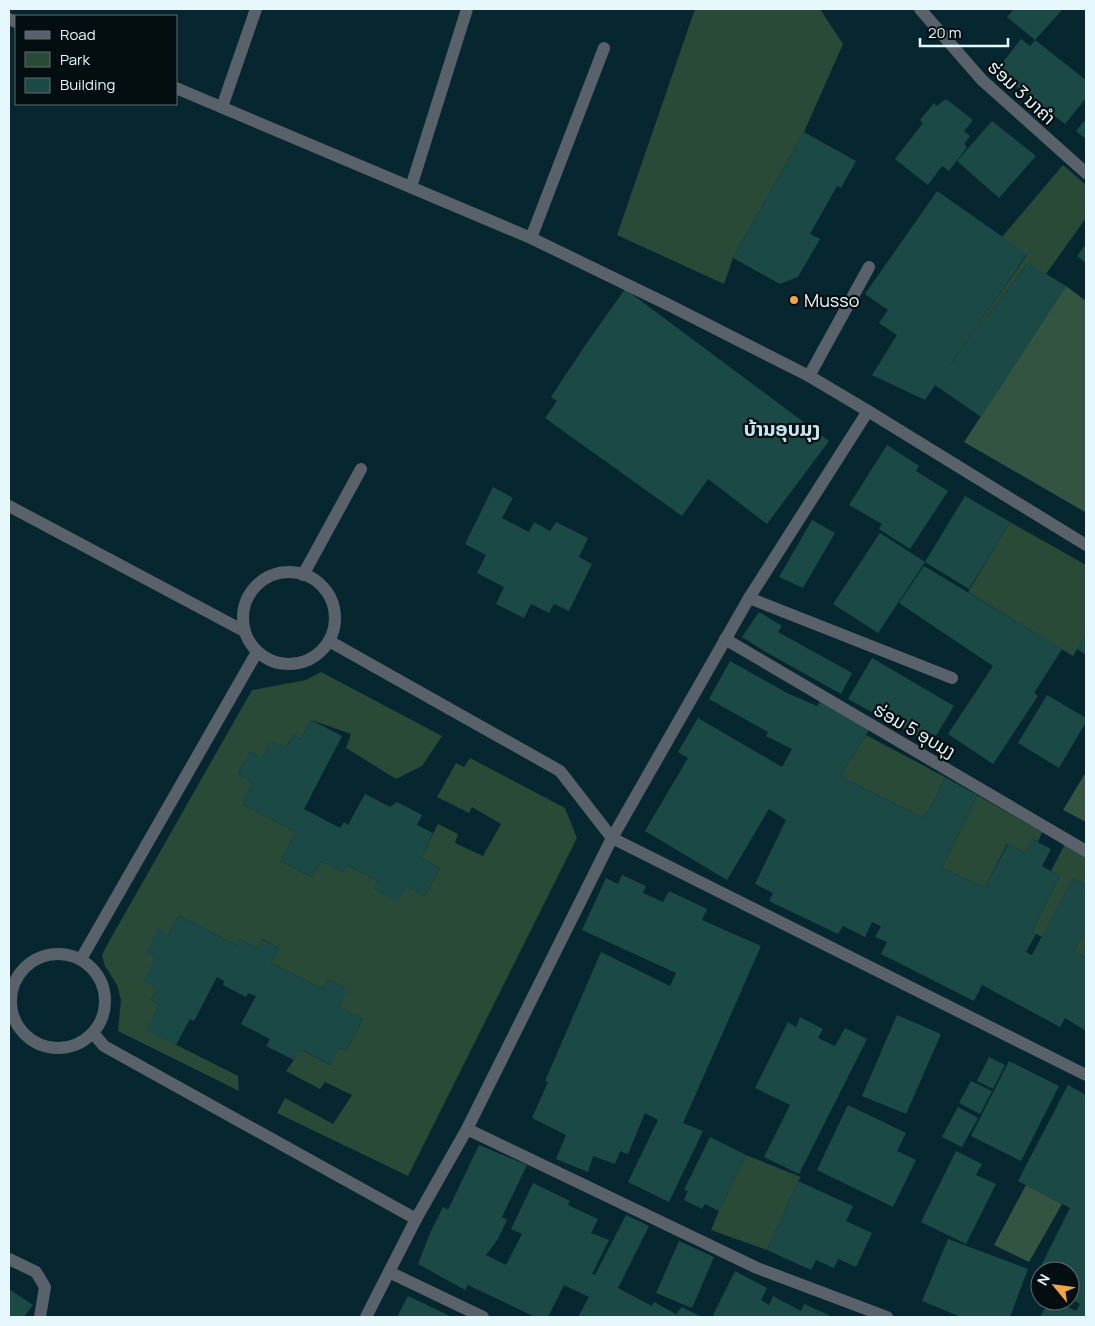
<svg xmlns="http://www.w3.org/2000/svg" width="1095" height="1326" font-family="Manrope,'Noto Sans Lao',sans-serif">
	<rect width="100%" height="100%" fill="#06272f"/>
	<g fill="#294a37">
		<polygon points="695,9 820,9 843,44 804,132 733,258 724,284 617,235"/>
		<polygon points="1063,165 1086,185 1086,218 1046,274 1027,264 944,373 1027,255 1002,237"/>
		<polygon points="1010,522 1086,565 1086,634 1073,656 968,592"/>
		<polygon points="321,672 442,736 422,766 396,779 346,748 351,734 311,720 301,739 293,735 286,748 271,741 262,758 250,752 238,774 253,782 242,804 296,832 281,861 312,877 321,861 343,872 347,865 378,881 374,889 398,901 406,886 425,896 440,868 421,858 438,824 458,834 455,843 483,856 501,824 472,807 469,813 437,797 456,763 464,767 470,758 565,808 577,838 408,1176 277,1113 285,1098 333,1124 352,1095 325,1082 320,1089 286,1071 294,1060 300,1049 330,1065 339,1048 346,1051 363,1019 339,1007 348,989 328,979 323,989 271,963 279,948 262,939 257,948 239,939 236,945 179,915 169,934 147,953 155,957 157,988 151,1000 159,1005 147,1030 238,1076 239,1091 118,1031 121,1000 117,985 105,966 102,956 107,945 252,690 306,680"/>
		<polygon points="866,735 945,777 935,800 923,818 840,776"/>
		<polygon points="977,795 1042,832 1038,842 1033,839 1025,853 1007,844 985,887 966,879 942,867 967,818"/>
		<polygon points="1065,844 1086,856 1086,885 1073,878 1042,937 1032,932 1060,876 1051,871"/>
		<polygon points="1086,929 1086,958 1074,951"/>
		<polygon points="746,1155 801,1177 798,1181 767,1250 711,1230 719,1211"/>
	</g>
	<g fill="#325440">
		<polygon points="1066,286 1086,301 1085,512 964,442"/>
		<polygon points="1086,772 1086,822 1063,810"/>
		<polygon points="1026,1185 1062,1204 1029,1262 994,1245"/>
	</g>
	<g fill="#1b4a46">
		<polygon points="1014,9 1063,9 1035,40 1007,17"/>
		<polygon points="1021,39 1030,46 1035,40 1086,80 1086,98 1065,124 996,71"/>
		<polygon points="946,99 973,120 964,131 970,136 964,144 967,147 949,171 942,166 928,185 895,159 923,123 920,120 934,103 937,106"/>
		<polygon points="1086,119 1086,139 1076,131"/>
		<polygon points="992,121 1036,156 999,198 957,161"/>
		<polygon points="804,132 856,161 841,188 837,186 810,234 820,239 798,277 780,284 733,258"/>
		<polygon points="937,191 1027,254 947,369 1028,263 1066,286 981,417 935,385 925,400 872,375 897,335 879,323 888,310 865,294"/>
		<polygon points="1086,244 1086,263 1077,256"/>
		<polygon points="625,289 829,441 767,524 708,479 682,516 545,418 557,401 551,397 584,347"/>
		<polygon points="887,445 919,466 916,471 948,491 910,549 879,529 882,524 849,505"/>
		<polygon points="493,487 513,498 502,518 529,532 534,522 550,531 556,522 588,538 579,557 592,564 569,611 554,604 549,613 531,604 524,618 496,604 504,587 477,573 486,555 465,544"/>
		<polygon points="965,496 1010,522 969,589 925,562"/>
		<polygon points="812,520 835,533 803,588 779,577"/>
		<polygon points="880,533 925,562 878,633 833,604"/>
		<polygon points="924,566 1062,649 1034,693 1038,696 993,764 948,734 993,666 899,603"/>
		<polygon points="759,612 782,626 778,632 852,673 841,694 766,652 742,637"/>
		<polygon points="1086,634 1086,655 1077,649"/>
		<polygon points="872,658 954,706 931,744 848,699"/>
		<polygon points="730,661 789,694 817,706 821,699 871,727 840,776 923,818 935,800 945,777 977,795 967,818 942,867 966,879 985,887 1008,844 1025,853 1032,839 1051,849 1042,866 1060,876 1032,932 1036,934 1026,952 1032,955 1073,878 1086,885 1086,929 1074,951 1086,958 1086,1031 1065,1018 1060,1027 982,985 974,1001 901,964 881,954 887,942 875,937 881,926 872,922 865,937 843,926 838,934 769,901 773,893 755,884 786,820 769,809 727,880 645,831 688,758 678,752 698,718 782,767 792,749 766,736 768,732 709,699"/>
		<polygon points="1047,695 1086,718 1086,722 1059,768 1018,743"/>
		<polygon points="311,720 342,736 304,809 340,828 344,822 348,825 365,794 390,807 397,802 422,815 417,825 433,833 421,858 440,868 425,896 406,886 398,902 374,889 378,881 347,865 344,873 321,861 312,877 281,861 296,832 242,804 253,782 238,774 250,752 262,758 271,741 286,748 293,735 301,739"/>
		<polygon points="622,875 646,886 643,893 663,902 669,891 707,909 702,920 761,946 683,1123 703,1131 669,1202 628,1182 658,1120 645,1113 628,1154 620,1151 615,1164 593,1156 588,1172 556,1159 566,1135 532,1118 548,1082 545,1081 601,952 670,986 676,973 582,930 606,878 618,884"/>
		<polygon points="179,915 236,945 239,939 257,948 261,939 279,948 271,963 323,989 328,979 349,989 339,1007 363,1019 346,1051 339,1048 331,1065 300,1049 294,1060 266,1046 270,1039 241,1024 256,996 248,993 246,997 223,985 224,981 217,977 194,1021 190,1019 176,1045 146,1030 159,1005 151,1000 157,988 143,981 155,957 146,953 158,929 169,934"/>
		<polygon points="897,1015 941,1034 906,1114 862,1096"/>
		<polygon points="800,1017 823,1029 818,1038 835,1046 845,1028 867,1039 799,1174 764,1157 790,1105 755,1088 788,1022 796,1027"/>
		<polygon points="989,1057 1005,1065 993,1089 977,1081"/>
		<polygon points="1009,1061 1059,1086 1021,1161 971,1136"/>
		<polygon points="971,1081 992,1091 980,1114 959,1103"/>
		<polygon points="1068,1085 1086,1095 1086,1317 1040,1317 1049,1301 1057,1301 1076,1311 1080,1304 1070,1298 1070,1271 1040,1271 1040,1273 1038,1272 1070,1208 1018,1181"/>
		<polygon points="848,1105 906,1133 897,1151 916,1160 893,1207 817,1170"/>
		<polygon points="958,1107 978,1118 962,1147 942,1137"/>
		<polygon points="710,1137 746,1155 719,1211 705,1204 702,1209 684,1200 688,1191 684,1190"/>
		<polygon points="479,1145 527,1165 502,1217 507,1220 498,1239 486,1255 506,1265 522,1234 511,1229 533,1183 570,1201 568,1205 598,1219 591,1233 609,1240 592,1274 595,1275 626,1215 649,1226 618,1288 652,1306 654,1302 676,1314 682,1307 702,1317 578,1317 589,1297 564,1285 548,1317 535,1317 468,1285 465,1290 418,1264 430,1233 443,1207 448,1210"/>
		<polygon points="956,1151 982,1164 976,1175 996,1184 966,1244 921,1222"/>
		<polygon points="798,1181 853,1206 846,1221 872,1233 856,1267 838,1259 834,1268 816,1260 811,1270 767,1250"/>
		<polygon points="948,1239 1028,1269 1010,1317 961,1317 922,1301"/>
		<polygon points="679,1241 714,1257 692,1308 656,1293"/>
		<polygon points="735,1271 767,1288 761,1300 769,1305 773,1296 801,1311 804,1304 833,1317 716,1317 713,1315"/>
		<polygon points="9,1289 33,1305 24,1317 9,1317"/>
		<polygon points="408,1296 452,1317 397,1317"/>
	</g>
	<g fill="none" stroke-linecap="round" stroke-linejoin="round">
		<g stroke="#59626a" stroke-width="12">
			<polyline points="920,9 982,80 1086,173"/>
			<polyline points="9,19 16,22"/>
			<polyline points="176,88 531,238 669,305 809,376 868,411 1086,545"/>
			<polyline points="222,107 256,9"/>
			<polyline points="411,187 467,9"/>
			<polyline points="531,238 604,48"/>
			<polyline points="809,376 869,267"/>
			<polyline points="9,506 244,631"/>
			<circle cx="289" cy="618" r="46"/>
			<polyline points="303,575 361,469"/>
			<polyline points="749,598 952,678"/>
			<polyline points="725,639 1086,851"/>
			<polyline points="329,641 560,771 612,838 1086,1075"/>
			<circle cx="58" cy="1001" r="47"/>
			<polyline points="81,959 257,652"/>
			<polyline points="93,1033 104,1046 416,1219"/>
			<polyline points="467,1129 757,1268 887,1317"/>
			<polyline points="9,1259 36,1272 45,1287 40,1317"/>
			<polyline points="389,1272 483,1317"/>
			<polyline points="366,1317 416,1219 467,1129 612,838 749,598 868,411"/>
		</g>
	</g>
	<circle fill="#f3a442" stroke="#030e11" stroke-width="2" cx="794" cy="300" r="5"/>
	<g text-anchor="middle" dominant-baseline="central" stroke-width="4.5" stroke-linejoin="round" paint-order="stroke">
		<g font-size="18" fill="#e7f8fd" stroke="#030e11">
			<text transform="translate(1022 92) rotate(43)">ຮ່ອມ 3 ນາຄຳ</text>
			<text transform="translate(915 730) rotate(30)">ຮ່ອມ 5 ອຸບມຸງ</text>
		</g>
		<g font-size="18" fill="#e7f8fd" stroke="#030e11" text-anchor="start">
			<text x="804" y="300">Musso</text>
		</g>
		<g font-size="20" font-weight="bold" fill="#c3e6f0" stroke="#030e11">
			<text x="782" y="428">ບ້ານອຸບມຸງ</text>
		</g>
	</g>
	<rect width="1095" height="1326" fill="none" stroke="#e7f8fd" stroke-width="20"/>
	<rect x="15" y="15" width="162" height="90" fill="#030e11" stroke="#5e6c6f"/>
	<rect x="25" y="31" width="25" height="8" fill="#59626a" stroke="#5e6c6f"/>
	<text x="60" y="40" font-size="15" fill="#e7f8fd">Road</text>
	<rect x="25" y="52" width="25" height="15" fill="#294a37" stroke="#5e6c6f"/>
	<text x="60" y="65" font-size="15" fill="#e7f8fd">Park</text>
	<rect x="25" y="78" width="25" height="15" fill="#1b4a46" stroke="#5e6c6f"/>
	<text x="60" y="90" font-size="15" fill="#e7f8fd">Building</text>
	<g transform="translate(1055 1286) rotate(299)"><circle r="24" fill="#030e11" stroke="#5e6c6f"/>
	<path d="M0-4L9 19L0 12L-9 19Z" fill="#f3a442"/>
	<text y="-8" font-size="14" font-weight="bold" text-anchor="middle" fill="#e7f8fd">N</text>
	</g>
	<path d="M920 38v8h88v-8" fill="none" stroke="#e7f8fd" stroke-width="2.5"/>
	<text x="928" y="38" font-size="15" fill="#e7f8fd" stroke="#030e11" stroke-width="4" paint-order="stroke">20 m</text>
</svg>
